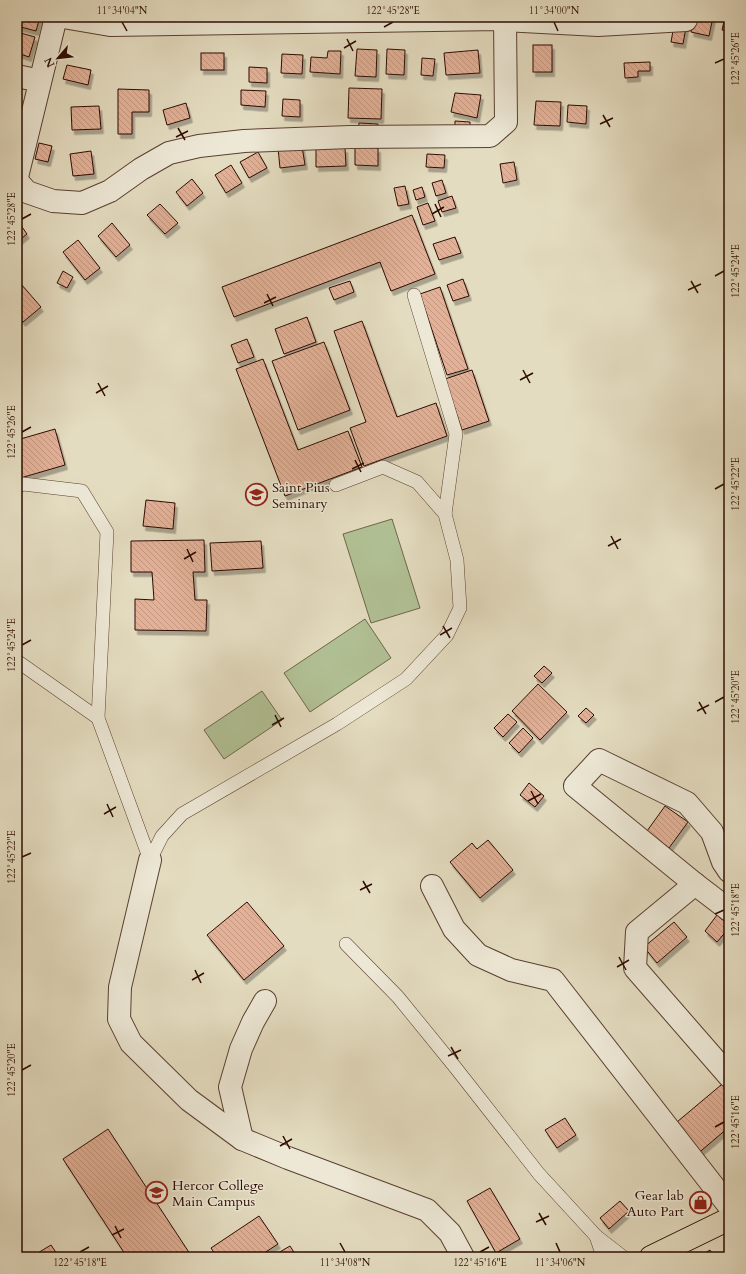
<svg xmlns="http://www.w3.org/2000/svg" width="746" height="1274" font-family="Cardo,serif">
	<defs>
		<pattern id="building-back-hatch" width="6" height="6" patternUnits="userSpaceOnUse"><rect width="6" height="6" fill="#e3b197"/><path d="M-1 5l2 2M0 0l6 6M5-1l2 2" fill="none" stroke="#c39780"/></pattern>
		<filter id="shadow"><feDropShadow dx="2.5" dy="4.5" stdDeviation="0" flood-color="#0004"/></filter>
	</defs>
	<rect width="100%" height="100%" fill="#e4dcc0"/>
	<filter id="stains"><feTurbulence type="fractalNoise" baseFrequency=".005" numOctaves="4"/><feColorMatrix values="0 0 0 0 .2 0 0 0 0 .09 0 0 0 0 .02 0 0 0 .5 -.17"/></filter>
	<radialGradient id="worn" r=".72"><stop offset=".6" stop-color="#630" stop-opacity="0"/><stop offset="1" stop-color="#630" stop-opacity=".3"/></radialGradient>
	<g fill="#b1c195" stroke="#6e664b">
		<polygon points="392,519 420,608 371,623 343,534"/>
		<polygon points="365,619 391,658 310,712 284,673"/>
		<polygon points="262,691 282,720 224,759 204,730"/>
	</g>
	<g fill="url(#building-back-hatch)" stroke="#2c0b01" filter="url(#shadow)">
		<polygon points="17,17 40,17 36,31 17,26"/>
		<polygon points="694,17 713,17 709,36 691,32"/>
		<polygon points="725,17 729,17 729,31 722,30"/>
		<polygon points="674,25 686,27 683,44 671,42"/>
		<polygon points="17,32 35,37 29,57 17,53"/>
		<rect x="533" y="45" width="19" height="27"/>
		<polygon points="357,49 377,50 376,77 355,76"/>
		<polygon points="387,49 405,50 404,75 386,74"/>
		<polygon points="478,50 480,73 446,75 444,53"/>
		<polygon points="328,51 341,51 340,74 310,72 311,57 327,58"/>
		<rect x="201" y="53" width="23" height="17"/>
		<polygon points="282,54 303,55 302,74 281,73"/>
		<polygon points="422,58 435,59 433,76 421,75"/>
		<polygon points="650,62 650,71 638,71 638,77 625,78 624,63"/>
		<polygon points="67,65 91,70 88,85 63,79"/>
		<polygon points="249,67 267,68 267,83 249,82"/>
		<polygon points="349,88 382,89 381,119 348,118"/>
		<polygon points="118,89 149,90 149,112 132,112 132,134 118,134"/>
		<polygon points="241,90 266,91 265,107 241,105"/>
		<polygon points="455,93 481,95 477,118 451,112"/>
		<polygon points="283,99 300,100 300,117 282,116"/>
		<polygon points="536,101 561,102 560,126 534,125"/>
		<polygon points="186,103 190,118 167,125 163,110"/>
		<polygon points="568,105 587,106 586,124 567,122"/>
		<polygon points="99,106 101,129 72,130 71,107"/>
		<polygon points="455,121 470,122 470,133 455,133"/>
		<polygon points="359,123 378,124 378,136 358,134"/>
		<polygon points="39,143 52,146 48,162 35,159"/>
		<polygon points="302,146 305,165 280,168 278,148"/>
		<polygon points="355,147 378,148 378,166 355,165"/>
		<polygon points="345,148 346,166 316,167 316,149"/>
		<polygon points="91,151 94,174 73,176 70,154"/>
		<polygon points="258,152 267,168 249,178 240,162"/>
		<polygon points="427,154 445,155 444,168 426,167"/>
		<polygon points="514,162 517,180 503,183 500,164"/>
		<polygon points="231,165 242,183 226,193 215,175"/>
		<polygon points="192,179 203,193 187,206 176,192"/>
		<polygon points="442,180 446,193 436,196 432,183"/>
		<polygon points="405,186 409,204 398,206 394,188"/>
		<polygon points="422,187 425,197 416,200 413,190"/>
		<polygon points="452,196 456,208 442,212 438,201"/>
		<polygon points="428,203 435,221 423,225 417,207"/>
		<polygon points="160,204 178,223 165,234 147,215"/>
		<polygon points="412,215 435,274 391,291 380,262 234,317 222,287"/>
		<polygon points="17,220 27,234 17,242"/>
		<polygon points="112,223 130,245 116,257 98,236"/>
		<polygon points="455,237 461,253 439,260 433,244"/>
		<polygon points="78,240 100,268 85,280 63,252"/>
		<polygon points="63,271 73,277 67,288 57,283"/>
		<polygon points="463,279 469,296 453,301 447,285"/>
		<polygon points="350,281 354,292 334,300 329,288"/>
		<polygon points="21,284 41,307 23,322 17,315 17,288"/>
		<polygon points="440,287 468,369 447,375 420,294"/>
		<polygon points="307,317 316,342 284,354 275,329"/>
		<polygon points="362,321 397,417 436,403 447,436 364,466 350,428 366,422 334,331"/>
		<polygon points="247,339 254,357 238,363 231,345"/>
		<polygon points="324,342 350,410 298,430 272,361"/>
		<polygon points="263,359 298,450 348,431 362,467 285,496 236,369"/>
		<polygon points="472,370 489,421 462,430 445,379"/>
		<polygon points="55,429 65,465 17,479 17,440"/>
		<polygon points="146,500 175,503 173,529 143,526"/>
		<polygon points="204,540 205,572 193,572 195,600 207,600 206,631 135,630 135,599 154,600 152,572 131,572 131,541"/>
		<polygon points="261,541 263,568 212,571 210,543"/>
		<polygon points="544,666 552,673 542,683 534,676"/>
		<polygon points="538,684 567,712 540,740 512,711"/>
		<polygon points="586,708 594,715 586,723 578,716"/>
		<polygon points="508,714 517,722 503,737 494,728"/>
		<polygon points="523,728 533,738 519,753 509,743"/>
		<polygon points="529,783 544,796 535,807 520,795"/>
		<polygon points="665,806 688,822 669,848 647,831"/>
		<polygon points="488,840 513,870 480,898 450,862 472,843 477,849"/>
		<polygon points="247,902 284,946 244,980 207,935"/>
		<polygon points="717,915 729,925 729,928 717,942 705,931"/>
		<polygon points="674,922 687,937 657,963 644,947"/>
		<polygon points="727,1080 729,1082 729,1127 695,1156 671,1127"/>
		<polygon points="565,1118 576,1135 557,1148 545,1130"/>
		<polygon points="108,1129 192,1257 127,1257 63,1159"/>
		<polygon points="490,1188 520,1239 496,1253 467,1201"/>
		<polygon points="620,1201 629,1211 609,1229 600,1218"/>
		<polygon points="259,1216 278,1244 258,1257 217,1257 211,1248"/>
		<polygon points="51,1245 59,1257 31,1257"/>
		<polygon points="290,1246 297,1257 271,1257"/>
		<polygon points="710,1250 714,1257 698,1257"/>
	</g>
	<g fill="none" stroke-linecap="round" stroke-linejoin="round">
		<defs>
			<g id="lane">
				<polyline points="414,295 456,434 445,514"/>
				<polyline points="17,487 23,484 82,491 107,532 98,718 150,860"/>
				<polyline points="17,661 98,718"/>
				<polyline points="150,860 162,836 182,814 337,724 406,679 447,635 460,608 457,560 445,514 417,482 383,467 336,485"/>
				<polyline points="346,944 398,997 455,1067 539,1174 596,1236 623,1257"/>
				<polyline points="596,1236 603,1257"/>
			</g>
			<g id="street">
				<polyline points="505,20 598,25 686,20"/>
				<polyline points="17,76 40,81"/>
				<polyline points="17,177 56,17"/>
				<polyline points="17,181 27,192 53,201 82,203 110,191 141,169 169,153 199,146 244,141 350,137 490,136 506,122 505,20 499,19 110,25 63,17"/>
				<polyline points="150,860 120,987 119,1019 131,1043 189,1100 242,1139 288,1158 427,1210 450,1233 463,1257"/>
				<polyline points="729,871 723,862 712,832 687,803 599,760 575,786 695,884 729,910"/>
				<polyline points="695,884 637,932 635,968 729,1076"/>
				<polyline points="432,886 454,929 478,955 511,970 553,980 729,1206"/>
				<polyline points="242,1139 230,1087 241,1049 253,1022 265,1001"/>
			</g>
			<polyline id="highway" points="651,1257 729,1219"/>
		</defs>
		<use href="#lane" stroke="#5a3f31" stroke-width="14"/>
		<use href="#street" stroke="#5a3f31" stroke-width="24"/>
		<use href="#highway" stroke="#2c0b01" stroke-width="24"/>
		<use href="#lane" stroke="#ede8d6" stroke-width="13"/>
		<use href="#street" stroke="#ede8d6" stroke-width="22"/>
		<use href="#highway" stroke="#e4dcc0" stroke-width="22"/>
	</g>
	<path fill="none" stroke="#2c0b01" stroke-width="1.5" d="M122,22L127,31M554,22L558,31M384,27L393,22M347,39L353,51M344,48L356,41M715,63L724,59M603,115L610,127M600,124L613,118M178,128L185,140M176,137L188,131M435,204L441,217M432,214L444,207M22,219L31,214M715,276L724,271M691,281L698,293M688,290L701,284M267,294L273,306M264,303L276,297M523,370L530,383M520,380L533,373M98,383L105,396M96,393L108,386M22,432L31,427M355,460L361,472M352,469L364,463M715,489L724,484M611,536L618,549M608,546L621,539M187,549L193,562M184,559L196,552M443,626L450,638M440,635L452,628M22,645L31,640M699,702L706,714M715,702L724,697M697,711L709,705M275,715L281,727M272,725L284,718M531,791L538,804M528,801L541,794M107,804L113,817M104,814L116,807M22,857L31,853M363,881L370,893M360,890L372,884M715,914L724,910M619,957L626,970M617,967L629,960M195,970L201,983M192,980L204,973M451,1047L458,1059M448,1056L461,1050M22,1070L31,1065M715,1127L724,1122M283,1136L290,1149M280,1146L292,1139M539,1213L546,1225M536,1222L549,1216M115,1226L121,1238M112,1235L124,1229M340,1243L345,1252M556,1243L560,1252M80,1252L89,1247M480,1252L489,1247"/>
	<defs>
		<symbol id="university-ring" viewBox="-11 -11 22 22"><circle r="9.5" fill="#ede8d6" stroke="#8f2418" stroke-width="1.5"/><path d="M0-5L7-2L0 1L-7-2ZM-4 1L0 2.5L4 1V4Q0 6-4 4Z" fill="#8f2418"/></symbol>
		<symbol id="shop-ring" viewBox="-11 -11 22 22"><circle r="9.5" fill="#ede8d6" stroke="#8f2418" stroke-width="1.5"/><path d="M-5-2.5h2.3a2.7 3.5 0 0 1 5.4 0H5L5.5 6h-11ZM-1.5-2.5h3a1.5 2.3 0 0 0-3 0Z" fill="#8f2418"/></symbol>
	</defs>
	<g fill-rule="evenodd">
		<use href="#university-ring" x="244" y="482" width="25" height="25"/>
		<use href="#university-ring" x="144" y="1180" width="25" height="25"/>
		<use href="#shop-ring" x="688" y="1190" width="25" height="25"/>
	</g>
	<g text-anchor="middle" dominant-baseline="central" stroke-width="3" stroke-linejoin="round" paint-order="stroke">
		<g font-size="14" fill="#2c0b01" stroke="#ede8d6" text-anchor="start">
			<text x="272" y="487">Saint Pius<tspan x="272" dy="16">Seminary</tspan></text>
			<text x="172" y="1185">Hercor College<tspan x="172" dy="16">Main Campus</tspan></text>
			<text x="684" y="1195" text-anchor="end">Gear lab<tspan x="684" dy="16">Auto Part</tspan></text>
		</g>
	</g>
	<rect width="746" height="1274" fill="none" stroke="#e4dcc0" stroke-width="44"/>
	<g transform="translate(58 58) rotate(242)" stroke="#ede8d6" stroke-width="3" paint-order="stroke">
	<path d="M0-3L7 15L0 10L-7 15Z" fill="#2c0b01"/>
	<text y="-6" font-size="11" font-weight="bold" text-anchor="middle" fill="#2c0b01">N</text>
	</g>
	<rect x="22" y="22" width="702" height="1230" fill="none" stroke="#2c0b01" stroke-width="1.5"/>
	<g font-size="10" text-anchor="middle" fill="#2c0b01">
		<text x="122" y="14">11°34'04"N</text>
		<text x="393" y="14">122°45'28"E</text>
		<text x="554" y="14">11°34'00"N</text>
		<text transform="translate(735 59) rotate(-90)" y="4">122°45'26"E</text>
		<text transform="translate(11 219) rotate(-90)" y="4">122°45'28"E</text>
		<text transform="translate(735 271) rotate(-90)" y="4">122°45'24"E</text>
		<text transform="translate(11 432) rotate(-90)" y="4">122°45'26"E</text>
		<text transform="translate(735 484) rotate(-90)" y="4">122°45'22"E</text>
		<text transform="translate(11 645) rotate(-90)" y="4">122°45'24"E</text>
		<text transform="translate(735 697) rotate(-90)" y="4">122°45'20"E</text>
		<text transform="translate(11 857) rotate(-90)" y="4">122°45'22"E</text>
		<text transform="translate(735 910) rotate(-90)" y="4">122°45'18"E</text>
		<text transform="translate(11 1070) rotate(-90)" y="4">122°45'20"E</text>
		<text transform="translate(735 1122) rotate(-90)" y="4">122°45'16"E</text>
		<text x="80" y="1266">122°45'18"E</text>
		<text x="345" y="1266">11°34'08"N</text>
		<text x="480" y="1266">122°45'16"E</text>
		<text x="560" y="1266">11°34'06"N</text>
	</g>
	<rect width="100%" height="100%" filter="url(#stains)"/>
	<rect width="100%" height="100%" fill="url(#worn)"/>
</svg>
